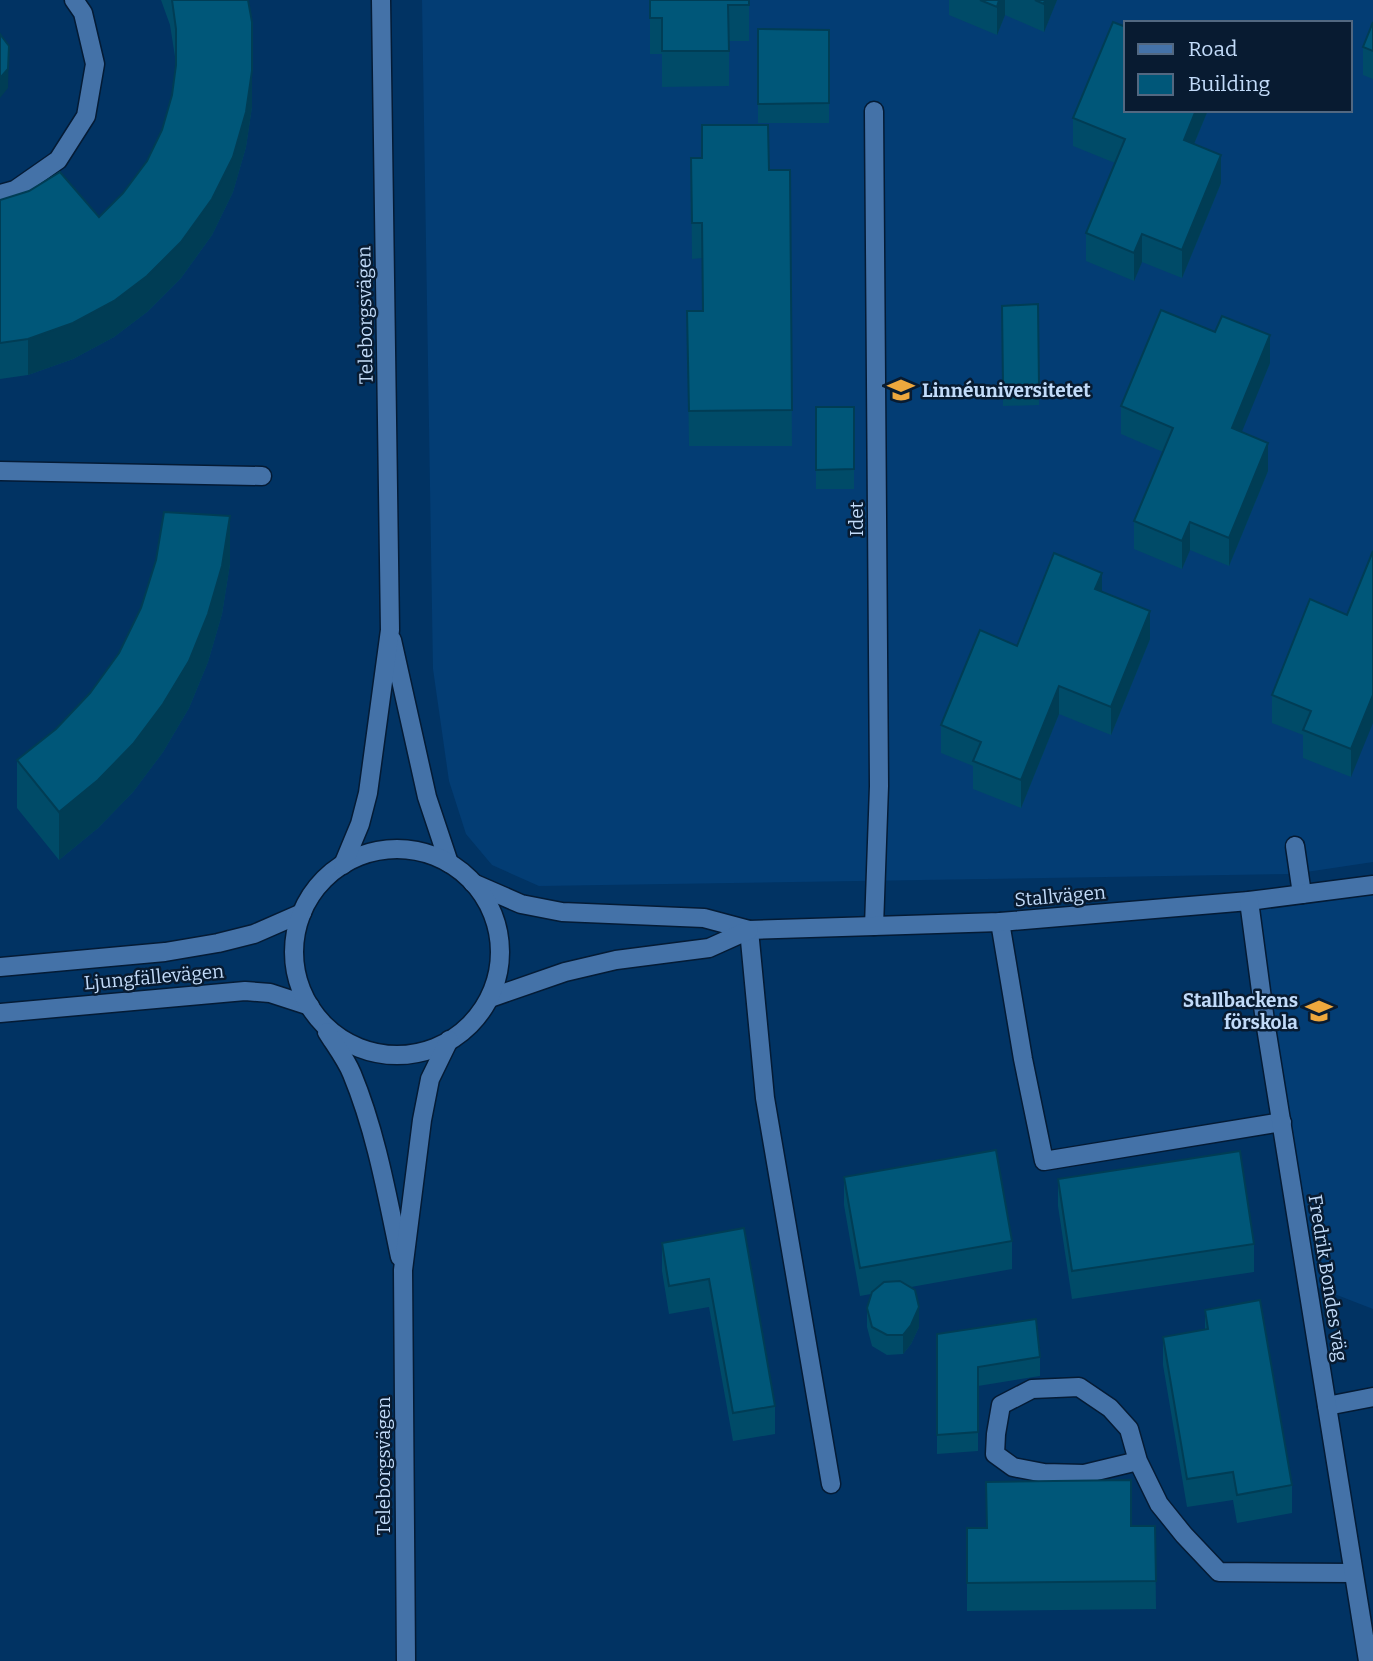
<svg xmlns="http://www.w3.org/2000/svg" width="1373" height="1661" font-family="Bitter,serif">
	<rect width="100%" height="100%" fill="#013363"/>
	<g fill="#033d74" fill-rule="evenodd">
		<path d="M422,0H1373V862L1293,874L539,886L492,865L466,834L449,781L433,669ZM1126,23H1350V110H1126Z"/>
		<polygon points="1373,885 1373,1309 1306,1283 1249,901"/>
	</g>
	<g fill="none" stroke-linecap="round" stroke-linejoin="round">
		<defs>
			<g id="lane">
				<polyline points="0,194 15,190 58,160 86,116 95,64 83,13 74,0"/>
				<polyline points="0,471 262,476"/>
				<polyline points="1295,846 1302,894"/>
				<polyline points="1000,922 1023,1059 1044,1161 1282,1122"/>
				<polyline points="874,926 879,786 874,111"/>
				<polyline points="749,930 765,1098 831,1484"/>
				<polyline points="1327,1406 1373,1397"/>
				<polyline points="1138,1461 1084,1474 1044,1473 1013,1467 995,1454 996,1434 1001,1405 1032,1389 1079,1387 1110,1408 1129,1429 1138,1461 1159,1504 1184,1535 1219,1572 1353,1573"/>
			</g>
			<g id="street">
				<polyline points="473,883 521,904 562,912 704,918 749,930 874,926 1000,922 1249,901 1373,885"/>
				<polyline points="1249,901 1265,1021 1368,1661"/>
				<polyline points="0,967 165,952 218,943 254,934 302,913"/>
				<polyline points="490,998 565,972 616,960 709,948 749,930"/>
				<polyline points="0,1013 245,991 270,993 310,1006"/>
			</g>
			<g id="secondary">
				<polyline points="392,640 427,797 449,863"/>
				<circle cx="397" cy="952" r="103"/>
				<polyline points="343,865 360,824 368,793 390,630 381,0"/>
				<path d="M327,1032C335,1045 346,1059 352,1074C376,1132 387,1195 400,1257"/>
				<polyline points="406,1661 403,1270 422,1120 430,1079 449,1040"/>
			</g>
		</defs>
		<use href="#lane" stroke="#041b35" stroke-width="21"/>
		<use href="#street" stroke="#041b35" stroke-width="21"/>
		<use href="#secondary" stroke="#041b35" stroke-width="21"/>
		<use href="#lane" stroke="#4472a8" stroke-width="18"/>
		<use href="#street" stroke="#4472a8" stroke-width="18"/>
		<use href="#secondary" stroke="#4472a8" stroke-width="18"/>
	</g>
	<g fill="#004b68">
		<polygon points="161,0 248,0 252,107 246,147 233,192 212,235 181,278 147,312 114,337 73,359 28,375 0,379 0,200 99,217 123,193 147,161 162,130 172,95 176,63 170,25"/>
		<polygon points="650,0 749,0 749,41 729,41 729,86 662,87 662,54 650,54"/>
		<polygon points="949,0 1057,0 1044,32 1005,15 997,35 949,15"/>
		<polygon points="1373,22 1373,79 1363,75 1363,47"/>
		<polygon points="758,29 829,30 829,123 758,123"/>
		<polygon points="1208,110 1194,144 1221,183 1182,278 1142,262 1134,281 1086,261 1086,233 1115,163 1073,146 1073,118"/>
		<polygon points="702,125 769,170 790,170 792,446 689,446 687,311 703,311 702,258 692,259 691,158 702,158"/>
		<polygon points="1038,304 1039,405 1003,406 1002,306"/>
		<polygon points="1270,363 1241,432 1268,471 1229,566 1190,550 1182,569 1134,549 1134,521 1163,452 1121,434 1121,406"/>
		<rect x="816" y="407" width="38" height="82"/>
		<polygon points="1373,551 1351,777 1303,758 1303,735 1272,723 1272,695 1347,615"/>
		<polygon points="156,560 230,564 222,614 208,662 189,708 163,752 133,792 98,828 59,860 17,808 17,760 56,729 90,693 119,653 141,608"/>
		<polygon points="1102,591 1150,639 1111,735 1059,714 1021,808 973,789 973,766 941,753 941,725 1017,646"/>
		<polygon points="844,1177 1012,1241 1012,1269 911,1287 919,1327 911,1344 903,1354 887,1355 872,1346 867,1327 867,1308 871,1294 860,1296 844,1205"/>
		<polygon points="1058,1179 1254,1244 1254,1272 1072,1299 1058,1206"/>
		<polygon points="744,1228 775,1406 775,1434 733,1441 709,1307 669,1314 662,1271 662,1243"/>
		<polygon points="1205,1310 1292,1485 1292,1513 1237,1523 1233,1500 1187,1507 1163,1365 1163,1337 1205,1330"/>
		<polygon points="937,1334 1040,1357 1040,1376 978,1386 978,1451 937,1454"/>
		<polygon points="1155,1526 1156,1609 967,1611 967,1528"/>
	</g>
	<g fill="#003d55">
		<polygon points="999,0 1005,0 1005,15 997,35 997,7"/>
		<polygon points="1045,0 1057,0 1044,32 1044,4"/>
		<polygon points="9,46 8,88 0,98 0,78"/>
		<polygon points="252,71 252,107 246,147 233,192 212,235 181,278 147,312 114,337 73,359 28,375 28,339"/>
		<polygon points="1196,110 1208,110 1184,168 1184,140"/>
		<polygon points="1221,155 1221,183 1182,278 1182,250"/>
		<polygon points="1142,234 1142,262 1134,281 1134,253"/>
		<polygon points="1270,335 1270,363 1232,456 1232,428"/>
		<polygon points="1268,443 1268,471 1229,566 1229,538"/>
		<polygon points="230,516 230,564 222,614 208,662 189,708 163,752 133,792 98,828 59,860 59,812"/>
		<polygon points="1190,522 1190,550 1182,569 1182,541"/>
		<polygon points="1102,573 1102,600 1095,589"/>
		<polygon points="1150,611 1150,639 1111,735 1111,707"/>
		<polygon points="1059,686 1059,714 1021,808 1021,780"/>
		<polygon points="1373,695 1373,723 1351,777 1351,749"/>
		<polygon points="919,1307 919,1327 911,1344 903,1354 903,1335"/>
	</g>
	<g fill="#005779" stroke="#003d55" stroke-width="2">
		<polygon points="172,0 248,0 252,22 252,71 246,112 233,157 212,199 181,242 147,276 114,301 73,323 28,339 0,343 0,200 29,191 60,172 99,217 123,193 147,161 162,130 172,95 176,65 176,29"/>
		<polygon points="650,0 749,0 749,5 728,5 729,51 662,51 662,18 650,18"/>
		<polygon points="980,0 999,0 997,7"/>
		<polygon points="1035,0 1045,0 1044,4"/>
		<polygon points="1113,22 1126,27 1126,110 1196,110 1184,140 1221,155 1182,250 1142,234 1134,253 1086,233 1125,139 1073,118"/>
		<polygon points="1373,22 1373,51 1363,47"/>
		<polygon points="758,29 829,30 829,103 758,104"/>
		<polygon points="0,34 9,46 8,69 0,78"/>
		<polygon points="702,125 768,125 769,170 790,170 792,410 689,411 687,311 703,311 702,223 692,223 691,158 702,158"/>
		<polygon points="1038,304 1039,386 1003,386 1002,306"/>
		<polygon points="1161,310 1215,332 1222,316 1270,335 1232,428 1268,443 1229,538 1190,522 1182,541 1134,521 1173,428 1121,406"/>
		<polygon points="816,407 854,407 854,469 816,470"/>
		<polygon points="164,512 230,516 222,566 208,614 189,661 163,704 133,744 98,780 59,812 17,760 56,729 90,693 119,653 141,608 156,560"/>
		<polygon points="1373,551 1373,695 1351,749 1303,730 1311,711 1272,695 1310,599 1347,615"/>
		<polygon points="1054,553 1102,573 1095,589 1150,611 1111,707 1059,686 1021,780 973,761 981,742 941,725 980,630 1017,646"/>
		<polygon points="996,1150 1012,1241 860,1268 844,1177"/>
		<polygon points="1240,1151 1254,1244 1072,1271 1058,1179"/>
		<polygon points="744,1228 775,1406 733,1413 709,1279 669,1286 662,1243"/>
		<polygon points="900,1281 915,1290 919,1307 911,1325 903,1335 887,1335 872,1327 867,1308 872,1292 884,1282"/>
		<polygon points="1260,1300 1292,1485 1237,1495 1233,1472 1187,1479 1163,1337 1208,1329 1205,1310"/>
		<polygon points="1036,1319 1040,1357 978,1367 978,1432 937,1435 937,1334"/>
		<polygon points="1131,1480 1131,1526 1155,1526 1156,1581 967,1583 967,1528 987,1528 986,1482"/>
	</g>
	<defs>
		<symbol id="university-bare" viewBox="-9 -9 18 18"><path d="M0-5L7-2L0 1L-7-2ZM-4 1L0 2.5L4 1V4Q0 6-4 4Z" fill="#eea73d" stroke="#081b31" stroke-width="2.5" paint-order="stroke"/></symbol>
		<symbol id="school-bare" viewBox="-9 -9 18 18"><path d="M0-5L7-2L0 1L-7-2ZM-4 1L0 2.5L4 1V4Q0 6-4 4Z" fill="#eea73d" stroke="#081b31" stroke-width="2.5" paint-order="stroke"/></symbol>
	</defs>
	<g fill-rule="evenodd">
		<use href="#university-bare" x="882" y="371" width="38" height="38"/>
		<use href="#school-bare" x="1300" y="992" width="38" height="38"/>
	</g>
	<g text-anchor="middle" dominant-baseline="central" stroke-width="5" stroke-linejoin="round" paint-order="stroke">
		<g font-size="19" fill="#c2dbf9" stroke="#081b31">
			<text transform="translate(365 315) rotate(-91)">Teleborgsvägen</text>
			<text transform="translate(856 519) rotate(-90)">Idet</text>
			<text transform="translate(1060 896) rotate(-5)">Stallvägen</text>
			<text transform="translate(154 977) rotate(-5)">Ljungfällevägen</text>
			<text transform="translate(1328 1278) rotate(81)">Fredrik Bondes väg</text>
			<text transform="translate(383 1466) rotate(-90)">Teleborgsvägen</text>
		</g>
		<g font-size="19" font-weight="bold" fill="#c2dbf9" stroke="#081b31" text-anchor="start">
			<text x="922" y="390">Linnéuniversitetet</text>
			<text x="1298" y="1000" text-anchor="end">Stallbackens<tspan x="1298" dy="22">förskola</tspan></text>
		</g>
	</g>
	<rect x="1124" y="21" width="228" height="91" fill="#081b31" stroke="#526881" stroke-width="2"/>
	<rect x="1138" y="44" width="35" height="10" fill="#4472a8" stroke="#526881" stroke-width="2"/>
	<text x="1188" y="56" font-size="21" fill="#c2dbf9">Road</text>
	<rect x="1138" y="74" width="35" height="21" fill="#005779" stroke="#526881" stroke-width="2"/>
	<text x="1188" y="91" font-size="21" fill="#c2dbf9">Building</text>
</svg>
